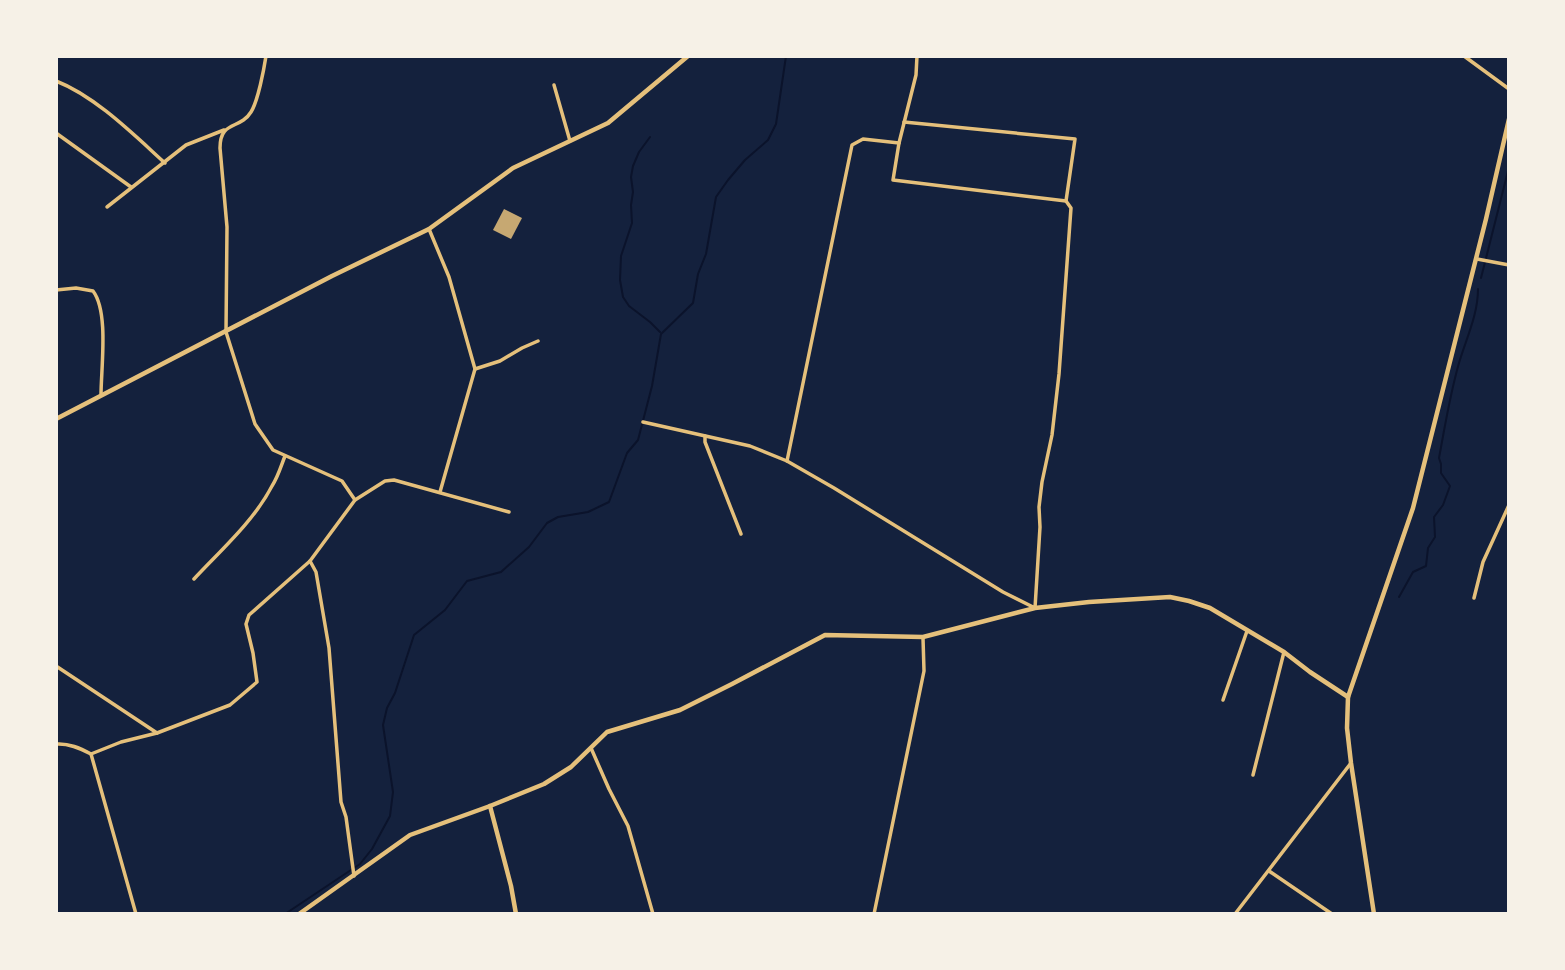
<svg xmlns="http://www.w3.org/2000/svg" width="1565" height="970" font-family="'PT Sans',sans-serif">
	<rect width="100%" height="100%" fill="#14213d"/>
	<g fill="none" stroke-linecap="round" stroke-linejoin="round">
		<g stroke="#0b132b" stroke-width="2">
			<polyline points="650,137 639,152 633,166 631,177 633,192 631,205 632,223 621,256 620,280 623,297 629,306 650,322 660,332"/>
			<polyline points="1481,278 1509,167"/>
			<path d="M1399,597L1413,572L1426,566L1428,548L1435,537L1434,517L1443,505L1450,486L1441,473V464L1439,458C1445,426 1450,394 1459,363C1466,339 1478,315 1478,289"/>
			<polyline points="285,914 360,864 372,849 390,816 393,792 383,725 387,708 395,693 414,635 445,610 467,581 501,572 529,547 547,523 558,517 588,512 609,502 627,453 638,440 652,386 661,334 693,303 698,274 706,254 716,197 728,180 745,160 768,140 776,124 786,56"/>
		</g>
	</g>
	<polygon fill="#c6a872" points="504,209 522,218 511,239 493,230"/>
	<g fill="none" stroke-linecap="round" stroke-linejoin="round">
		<g stroke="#e5c07b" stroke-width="3.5">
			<path d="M266,56C264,69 258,101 251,112C240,130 220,120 220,148L227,227L226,332L255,424L273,450L342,481L355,500"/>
			<polyline points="917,56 916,75 899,143 893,180 1066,201"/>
			<polyline points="1464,56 1509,89"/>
			<path d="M56,81C95,96 134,135 165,163"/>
			<polyline points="554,85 570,141"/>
			<polyline points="56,133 131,187"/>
			<polyline points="107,207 186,145 224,130"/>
			<polyline points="429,229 449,277 475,369 440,492"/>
			<polyline points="1477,259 1509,265"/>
			<path d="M56,290L76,288L93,291C109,312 101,368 101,395"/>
			<polyline points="475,369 500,361 522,348 538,341"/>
			<polyline points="643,422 750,446 787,461 834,488 1003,592 1035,608 1040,527 1039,507 1042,482 1052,435 1059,374 1071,208 1066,201 1075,139 904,122"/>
			<polyline points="705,436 705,442 741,534"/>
			<polyline points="787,461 852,145 863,139 899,143"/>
			<polyline points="310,561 316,572 329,648 341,802 346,817 354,876"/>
			<path d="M194,579C220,551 254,521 272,486C278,477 281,466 285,456"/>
			<polyline points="1474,598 1483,562 1509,505"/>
			<polyline points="56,666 157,733"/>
			<polyline points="1223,700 1247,631"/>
			<path d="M56,744C69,743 80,748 91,754"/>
			<polyline points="591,748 609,789 628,826 653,914"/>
			<polyline points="1253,775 1284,652"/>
			<polyline points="1269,871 1332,914"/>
			<polyline points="136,914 91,754 121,742 157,733 230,705 257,682 253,653 246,624 249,615 310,561 355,500 385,481 394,480 509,512"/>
			<polyline points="874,914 924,671 923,638"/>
			<polyline points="1235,914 1351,763"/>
		</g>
		<g stroke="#e5c07b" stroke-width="4.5">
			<polyline points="56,419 332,276 429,229 513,168 608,123 688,56"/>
			<polyline points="490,806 511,886 516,914"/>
			<polyline points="299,914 410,835 490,806 544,784 571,767 607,732 680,710 732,684 825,635 923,637 1035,608 1089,602 1170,597 1189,601 1210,608 1284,652 1310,672 1348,697"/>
			<polyline points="1374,914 1351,763 1347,728 1348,697 1413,508 1486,219 1509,119"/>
		</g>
	</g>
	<rect width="1565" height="970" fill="none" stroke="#f6f1e7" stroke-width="116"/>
</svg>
